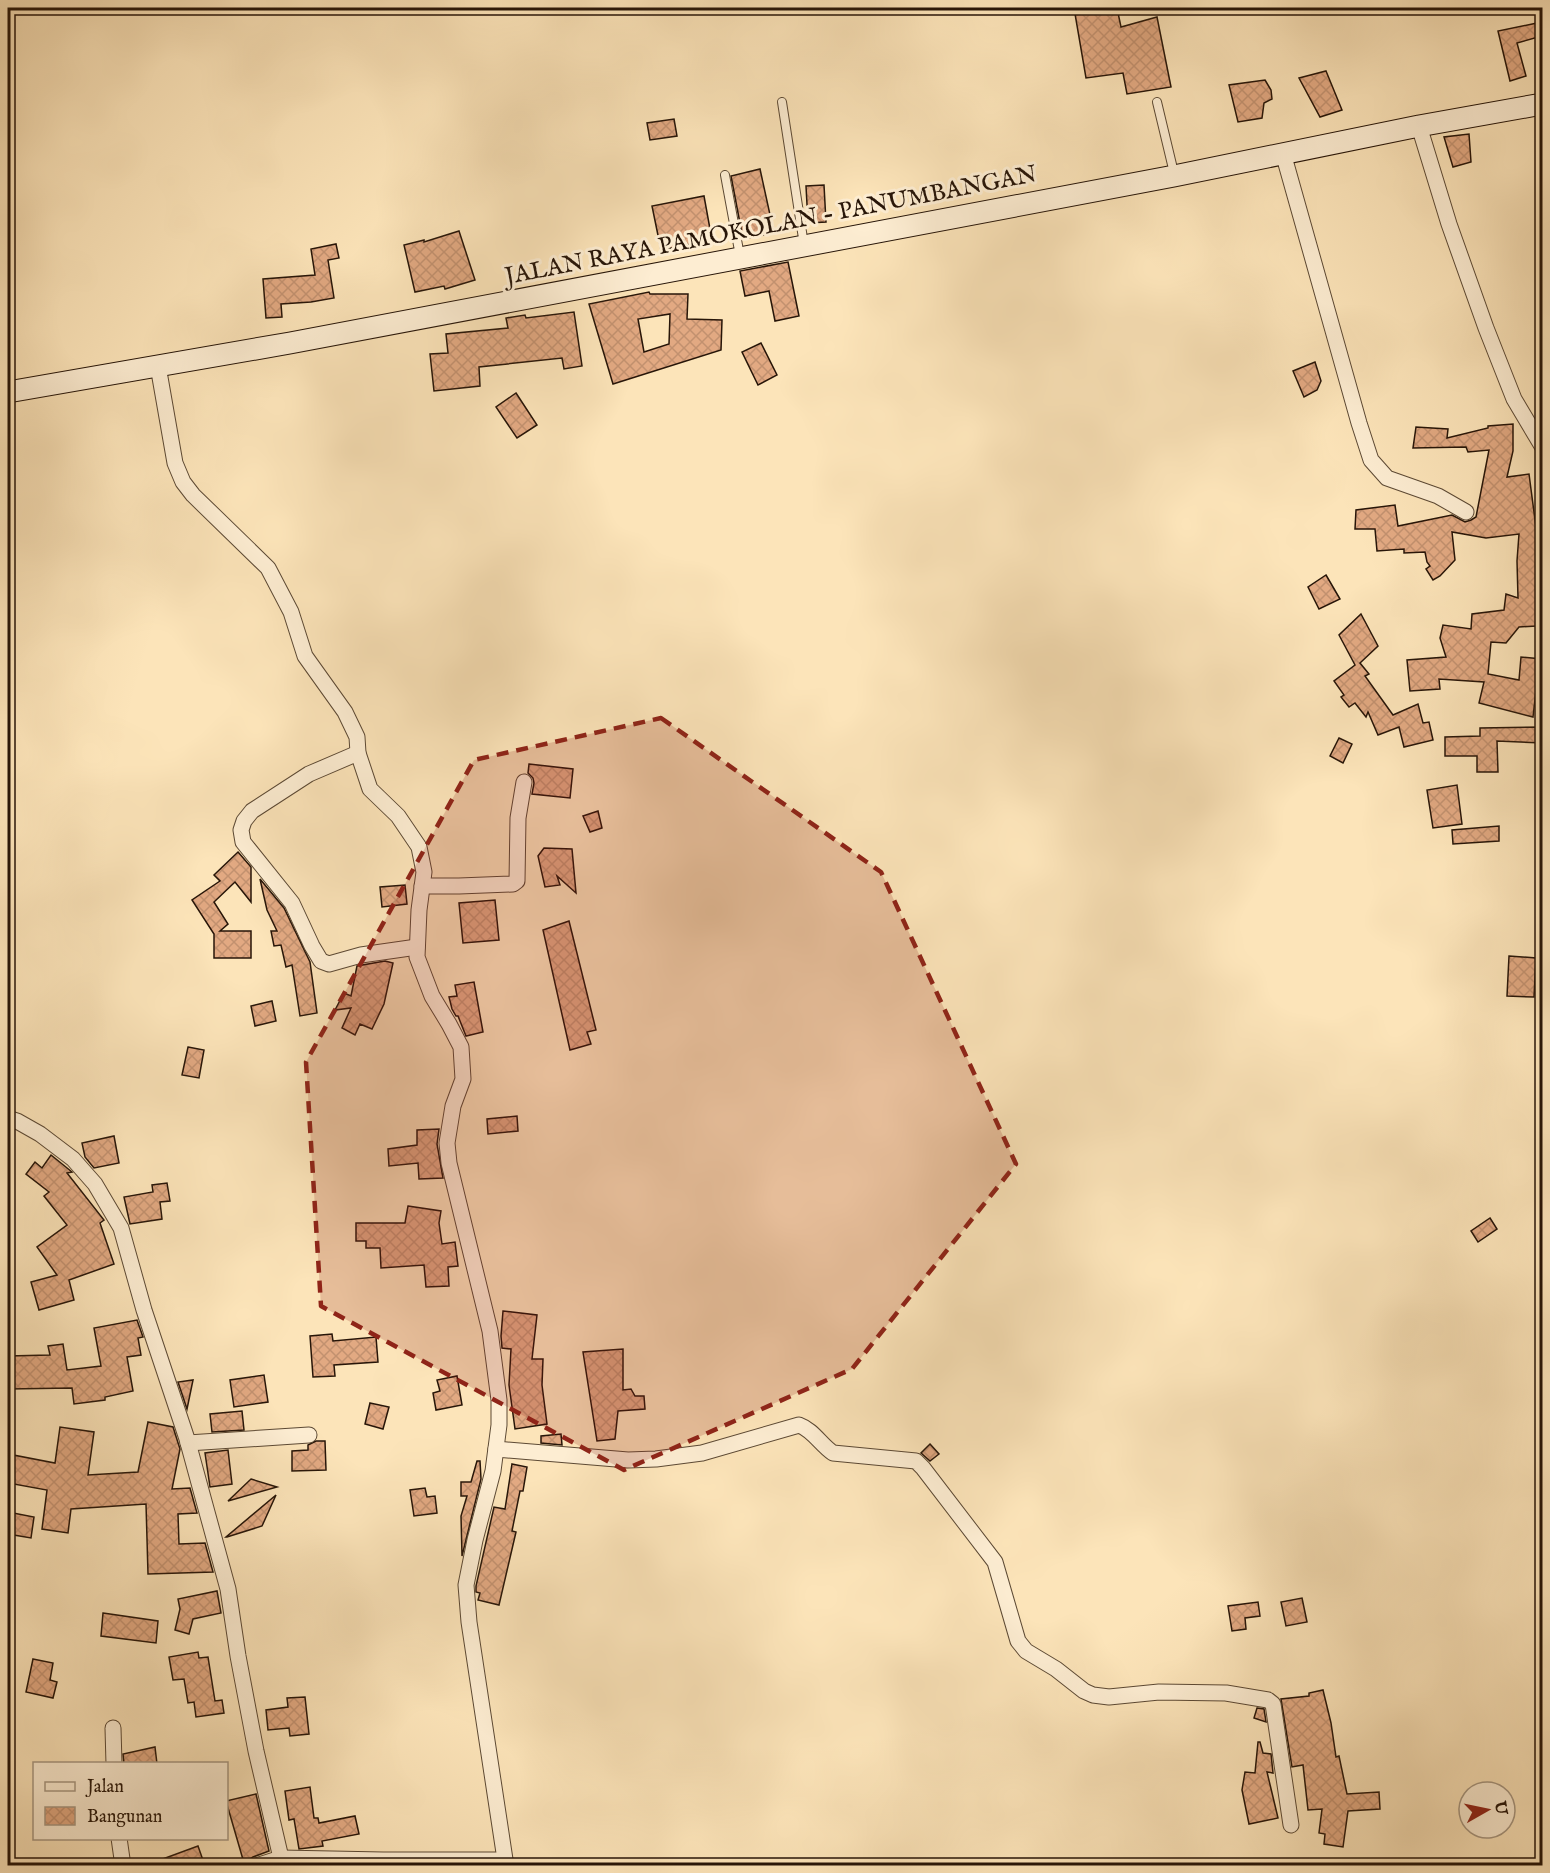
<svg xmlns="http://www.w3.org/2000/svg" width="1550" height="1873" font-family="'IM FELL English',serif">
	<defs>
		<pattern id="building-cross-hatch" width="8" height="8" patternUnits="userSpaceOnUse" patternTransform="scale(1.5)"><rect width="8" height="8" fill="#e2a982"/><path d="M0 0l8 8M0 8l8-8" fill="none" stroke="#c2916f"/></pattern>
	</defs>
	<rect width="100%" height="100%" fill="#fce4b9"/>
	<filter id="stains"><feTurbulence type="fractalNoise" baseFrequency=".00333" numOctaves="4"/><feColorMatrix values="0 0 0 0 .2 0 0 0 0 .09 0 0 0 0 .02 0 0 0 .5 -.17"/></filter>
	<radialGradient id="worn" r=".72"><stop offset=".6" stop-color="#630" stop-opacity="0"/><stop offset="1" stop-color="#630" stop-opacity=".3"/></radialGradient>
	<g fill="url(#building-cross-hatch)" stroke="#271508" stroke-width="1.5" fill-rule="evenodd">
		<polygon points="1074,8 1117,8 1121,27 1157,17 1171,87 1127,94 1123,73 1086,78"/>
		<polygon points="1542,22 1542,36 1517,43 1526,76 1510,81 1498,31"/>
		<polygon points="1326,71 1342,110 1320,117 1299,78"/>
		<polygon points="1265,80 1271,90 1272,99 1264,103 1262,118 1238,122 1229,85"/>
		<polygon points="674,119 677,136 650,140 647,123"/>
		<polygon points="1469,134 1471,162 1453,167 1444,137"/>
		<polygon points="760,169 774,233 743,239 731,176"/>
		<polygon points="824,185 826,222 808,223 806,186"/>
		<polygon points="704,196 712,240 661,250 652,206"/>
		<polygon points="459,231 475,280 445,289 444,286 415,292 404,245 424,240 424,242"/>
		<polygon points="336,244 339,258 328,260 334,298 311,302 281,304 282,317 266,318 263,279 315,275 311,249"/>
		<polygon points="788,262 799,316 775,321 769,291 745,296 740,271"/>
		<path d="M649,292L650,294H688L687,319L722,320L721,350L613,384L589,304ZM670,314L669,344L644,352L638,319Z"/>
		<polygon points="574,312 582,366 564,369 562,358 479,367 480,386 434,391 430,354 448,353 446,334 508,328 506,318 525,315 526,318"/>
		<polygon points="761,343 777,375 758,385 742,352"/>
		<polygon points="1315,362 1321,381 1317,390 1304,397 1293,371"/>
		<polygon points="516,393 537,425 517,438 496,407"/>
		<polygon points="1513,424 1513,451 1507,477 1529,474 1537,535 1542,536 1542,582 1540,581 1536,626 1519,627 1506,643 1491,642 1488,674 1519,680 1521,657 1542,659 1542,683 1537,682 1533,717 1479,703 1484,682 1439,679 1440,689 1410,691 1407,660 1446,657 1440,638 1443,625 1471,629 1472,614 1504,610 1506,594 1518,598 1517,561 1519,534 1486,538 1452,532 1455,560 1440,576 1433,580 1426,569 1430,566 1427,562 1425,552 1404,553 1404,549 1377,551 1375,529 1355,529 1356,510 1395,505 1398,526 1452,515 1465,522 1471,520 1476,517 1489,450 1468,452 1466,447 1413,448 1416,427 1448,429 1447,438 1488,428 1488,426"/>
		<polygon points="1326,575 1340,599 1319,609 1308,587"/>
		<polygon points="1361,614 1378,646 1360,663 1369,674 1365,676 1393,715 1418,704 1423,723 1429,722 1433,740 1404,747 1399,727 1378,735 1368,712 1366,717 1355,703 1349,707 1341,697 1344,695 1334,681 1355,665 1339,635"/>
		<polygon points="1542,727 1542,743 1497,741 1498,772 1477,772 1477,756 1445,756 1445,737 1480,736 1480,728"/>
		<polygon points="1339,738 1352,744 1343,763 1330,756"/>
		<polygon points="529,764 573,769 570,798 532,794 534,783 533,778 528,773"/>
		<polygon points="1457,785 1462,824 1433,828 1427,790"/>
		<polygon points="598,811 602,828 590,832 583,816"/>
		<polygon points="1499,826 1499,841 1453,844 1452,830"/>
		<polygon points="544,848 572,849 576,893 557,876 560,885 545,887 538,856"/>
		<polygon points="238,852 251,867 251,902 235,882 214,902 228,924 220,931 251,931 251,958 214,958 214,934 192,900 220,881 214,875"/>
		<polygon points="260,879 284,908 310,962 317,1013 300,1016 292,965 286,967 281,945 274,946 271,931 277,931 267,910"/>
		<polygon points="405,885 407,904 382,907 380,887"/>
		<polygon points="495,900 499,940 463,943 459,903"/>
		<polygon points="569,921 596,1030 587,1032 591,1044 570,1050 543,930"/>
		<polygon points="1509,956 1536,958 1534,997 1507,996"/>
		<polygon points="385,961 393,963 384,1004 372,1029 360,1024 355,1035 342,1028 351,1008 335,1010 344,993 351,996 357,966"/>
		<polygon points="474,982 483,1032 466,1036 458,1016 456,1016 452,1009 449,997 457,996 455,985"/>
		<polygon points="272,1001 276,1021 255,1026 251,1006"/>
		<polygon points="188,1047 204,1050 199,1078 182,1075"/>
		<polygon points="517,1116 518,1131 488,1134 487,1119"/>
		<polygon points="439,1129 437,1144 443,1178 419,1179 418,1163 389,1166 388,1149 417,1145 417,1130"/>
		<polygon points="114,1136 119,1163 94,1168 85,1157 82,1143"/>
		<polygon points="51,1155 72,1172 67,1173 104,1220 100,1223 114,1264 69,1280 74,1300 39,1310 31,1282 57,1275 37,1247 67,1225 44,1196 49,1192 26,1174 35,1162 42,1168"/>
		<polygon points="167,1183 170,1201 160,1202 162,1219 130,1224 124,1197 153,1192 152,1185"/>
		<polygon points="408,1206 441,1211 439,1223 442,1244 455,1242 458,1266 448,1267 449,1286 426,1287 424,1265 381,1268 380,1248 366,1248 366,1241 356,1241 356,1223 405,1223"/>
		<polygon points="1490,1218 1497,1229 1478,1242 1471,1231"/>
		<polygon points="503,1311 537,1315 532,1359 543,1359 542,1385 547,1424 515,1429 509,1385 511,1349 502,1348 501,1336"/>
		<polygon points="137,1320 143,1337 138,1338 141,1355 127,1357 133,1391 105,1397 105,1400 74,1404 72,1388 8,1389 8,1356 50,1355 48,1346 63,1344 67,1370 101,1366 94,1328"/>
		<polygon points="332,1334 333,1341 376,1337 378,1362 334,1365 335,1376 313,1377 310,1336"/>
		<polygon points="623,1349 623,1390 631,1389 635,1396 644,1396 645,1409 618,1411 615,1439 597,1441 583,1352"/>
		<polygon points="264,1375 268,1402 234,1407 230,1380"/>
		<polygon points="457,1376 462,1405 436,1410 433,1393 440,1391 437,1380"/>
		<polygon points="193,1380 187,1409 178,1382"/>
		<polygon points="370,1403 389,1407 383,1429 365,1424"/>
		<polygon points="242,1411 244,1430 212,1432 210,1414"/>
		<polygon points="148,1422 173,1427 180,1449 172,1489 190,1488 197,1513 178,1514 179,1544 205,1543 213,1572 148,1574 146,1504 71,1509 68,1533 42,1529 47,1490 8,1483 13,1455 55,1463 60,1427 94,1432 88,1475 138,1472"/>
		<polygon points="561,1434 562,1445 541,1443 541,1436"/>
		<polygon points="316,1441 325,1441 326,1470 292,1471 292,1451 308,1450 308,1445"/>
		<polygon points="930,1444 939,1454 930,1461 921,1453"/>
		<polygon points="228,1450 232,1484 210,1487 205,1453"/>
		<polygon points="477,1461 480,1461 481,1479 462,1556 461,1516 467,1496 461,1496 461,1482 471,1482"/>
		<polygon points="512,1464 527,1467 523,1491 520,1491 512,1531 516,1532 499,1605 478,1600 480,1593 476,1592 476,1586 494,1507 505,1509"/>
		<polygon points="251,1479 277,1487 228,1501"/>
		<polygon points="425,1488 427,1497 435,1496 437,1513 414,1516 410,1490"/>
		<polygon points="276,1495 262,1526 227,1537 226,1537"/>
		<polygon points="8,1512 34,1517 31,1538 8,1534"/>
		<polygon points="217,1591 221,1613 193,1619 189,1634 175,1630 180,1609 178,1599"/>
		<polygon points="1302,1598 1307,1622 1286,1626 1281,1602"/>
		<polygon points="1258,1602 1260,1616 1245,1618 1246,1629 1232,1631 1228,1606"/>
		<polygon points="103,1613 158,1621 156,1643 101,1636"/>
		<polygon points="198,1652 199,1658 208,1657 215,1701 222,1700 224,1713 196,1717 194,1702 188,1703 184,1679 173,1680 169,1657"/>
		<polygon points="33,1659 53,1663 50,1680 57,1682 53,1698 26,1692"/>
		<polygon points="1323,1690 1331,1723 1336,1757 1339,1756 1347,1794 1379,1792 1380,1809 1348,1811 1343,1847 1324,1844 1325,1834 1319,1833 1322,1809 1308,1810 1303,1765 1292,1767 1281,1699 1309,1696 1309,1693"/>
		<polygon points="305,1697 309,1734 290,1736 289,1728 268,1730 266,1710 288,1707 287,1698"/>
		<polygon points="1257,1708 1264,1709 1266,1722 1254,1718"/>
		<polygon points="1258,1742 1260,1742 1263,1753 1271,1754 1273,1773 1267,1772 1278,1818 1249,1824 1242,1790 1245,1772 1255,1773"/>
		<polygon points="155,1747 157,1764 124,1764 123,1754"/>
		<polygon points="310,1787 314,1818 318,1818 319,1823 355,1816 359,1834 322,1841 323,1846 299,1849 294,1819 289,1820 285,1791"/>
		<polygon points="256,1794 269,1851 253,1857 244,1863 226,1801"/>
		<polygon points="198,1846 205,1866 149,1866 149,1864"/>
	</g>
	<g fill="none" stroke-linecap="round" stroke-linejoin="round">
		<defs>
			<g id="service">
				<polyline points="782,102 804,245"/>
				<polyline points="1157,102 1174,173"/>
				<polyline points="725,175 740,256"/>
			</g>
			<g id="minor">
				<polyline points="1419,126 1449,224 1486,328 1514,399 1542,446"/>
				<polyline points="1283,153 1359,423 1371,460 1387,478 1438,496 1466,512"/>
				<polyline points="158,366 175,463 183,482 193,495 268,568 291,612 305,656 345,712 357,737 358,753 370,789 398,816 419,847 424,872 419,910 417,957 432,996 449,1024 461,1047 463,1079 453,1106 447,1143 449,1163 490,1331 499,1400 499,1425 493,1471 475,1540 466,1585 469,1622 506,1866"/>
				<polyline points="358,753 309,774 252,811 244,821 241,830 243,842 292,903 312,946 321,961 329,964 361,955 417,947"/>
				<polyline points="422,886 459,886 513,884 517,881 518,818 524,782"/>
				<polyline points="8,1118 17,1121 40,1134 73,1159 95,1184 121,1228 144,1310 187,1439 228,1589 238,1656 256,1751 281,1858"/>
				<polyline points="188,1443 309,1435"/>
				<path d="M496,1449L628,1460L656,1459L702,1453L799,1425C813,1430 821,1445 833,1453L916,1461L923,1468L995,1562L1018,1641L1026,1651L1056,1669L1084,1691L1093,1695L1109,1697L1159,1692L1226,1693L1268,1700L1273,1704L1291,1825"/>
				<polyline points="113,1728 114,1764"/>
				<polyline points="119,1838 123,1866"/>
				<polyline points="256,1866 281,1858 383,1860 505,1860"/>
			</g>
			<polyline id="secondary" points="8,392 290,343 1174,176 1419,126 1542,104"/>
		</defs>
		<use href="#service" stroke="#5c4934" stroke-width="10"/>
		<use href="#minor" stroke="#5c4934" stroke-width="17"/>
		<use href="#secondary" stroke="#271508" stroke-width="23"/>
		<use href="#service" stroke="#fdedd2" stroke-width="8"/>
		<use href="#minor" stroke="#fdedd2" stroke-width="15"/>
		<use href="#secondary" stroke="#fdedd2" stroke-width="21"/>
	</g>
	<path fill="#8f2418" fill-opacity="0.2" stroke="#8f2418" stroke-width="4.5" stroke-dasharray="12 8" stroke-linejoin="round" d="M661,718L881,872L1016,1164L852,1369L624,1470L321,1306L306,1062L474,760Z"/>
	<g text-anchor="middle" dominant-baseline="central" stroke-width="6" stroke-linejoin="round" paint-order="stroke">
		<g font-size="24" fill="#271508" stroke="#fdedd2">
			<text transform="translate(771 226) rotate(-11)">JALAN RAYA PAMOKOLAN - PANUMBANGAN</text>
		</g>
	</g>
	<rect width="1550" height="1873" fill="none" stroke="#fce4b9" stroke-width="30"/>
	<rect x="9" y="9" width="1532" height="1855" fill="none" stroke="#271508" stroke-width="3"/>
	<rect x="15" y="15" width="1520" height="1843" fill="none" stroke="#271508" stroke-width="1.5"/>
	<rect x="33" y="1762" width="195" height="78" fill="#fdedd2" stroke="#a79781" stroke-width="1.5"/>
	<rect x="45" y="1782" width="30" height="9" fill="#fdedd2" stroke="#a79781" stroke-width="1.5"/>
	<text x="87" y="1792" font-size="18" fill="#271508">Jalan</text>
	<rect x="45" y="1807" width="30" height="18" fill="url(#building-cross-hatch)" stroke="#a79781" stroke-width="1.5"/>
	<text x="87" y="1822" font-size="18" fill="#271508">Bangunan</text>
	<g transform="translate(1487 1810) rotate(81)"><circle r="28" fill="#fdedd2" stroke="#a79781" stroke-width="1.5"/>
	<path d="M0-4.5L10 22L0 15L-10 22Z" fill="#8f2418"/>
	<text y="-9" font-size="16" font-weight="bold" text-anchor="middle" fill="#271508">U</text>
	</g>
	<rect width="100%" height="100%" filter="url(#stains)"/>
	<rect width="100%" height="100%" fill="url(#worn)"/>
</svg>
